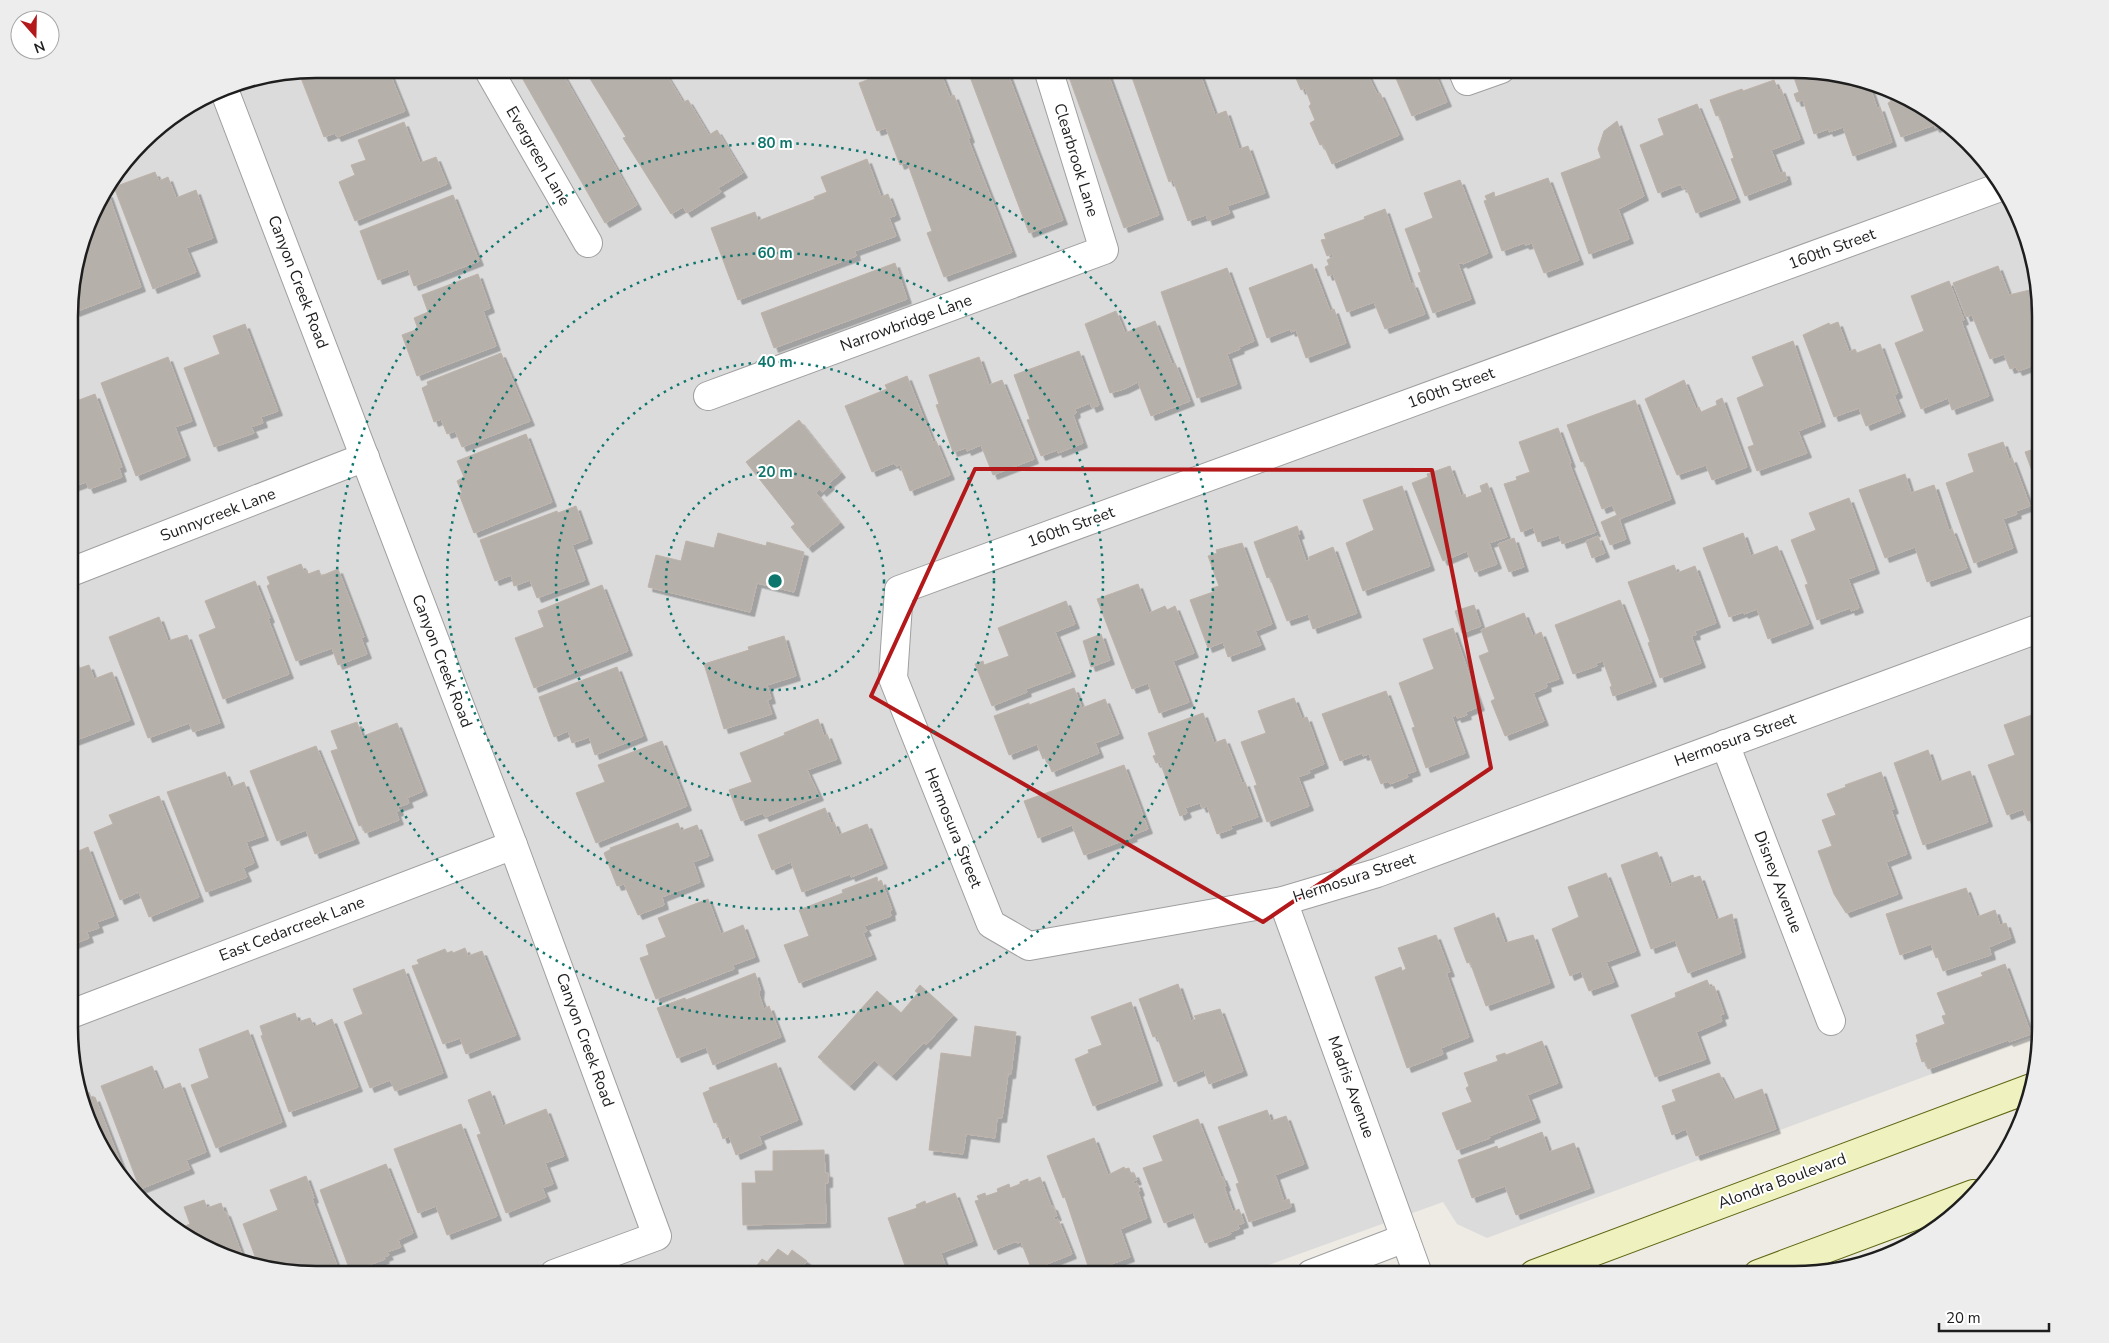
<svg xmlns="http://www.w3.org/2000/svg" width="2109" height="1343" font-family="'Nunito Sans',sans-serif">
	<defs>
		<filter id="shadow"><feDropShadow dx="4.5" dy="4.5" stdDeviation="0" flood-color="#0004"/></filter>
	</defs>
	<rect width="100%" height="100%" fill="#eeebe5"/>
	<polygon fill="#dcdbdb" points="315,69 1794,69 1858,77 1931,110 1979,152 2007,192 2032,251 2040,299 2040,1034 1487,1238 1457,1224 1443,1202 1244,1274 315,1274 251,1266 178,1233 110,1165 82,1107 71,1060 71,283 94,206 152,130 221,87"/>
	<g fill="#b6b0ab" stroke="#bdb2a9" filter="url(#shadow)">
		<polygon points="315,69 388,69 405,111 337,137 335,133 324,137 299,73"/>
		<polygon points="517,69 560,69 637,205 605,223"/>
		<polygon points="584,69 663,69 683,102 688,100 709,135 717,130 743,173 718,188 721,192 687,213 683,207 671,214 623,138 626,137"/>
		<polygon points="896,69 939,69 950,97 954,95 970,138 968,139 1012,252 944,277 927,233 932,231 907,162 900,165 886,128 877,131 859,83"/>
		<polygon points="967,69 1006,69 1063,220 1029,233"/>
		<polygon points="1066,69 1106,69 1159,215 1124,228"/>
		<polygon points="1129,69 1198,69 1215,115 1226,111 1239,149 1248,146 1265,193 1227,206 1230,213 1208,221 1206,215 1188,221 1173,180 1169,182"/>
		<polygon points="1292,69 1365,69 1377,94 1380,93 1399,135 1332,164 1323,144 1320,145 1310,123 1315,120 1309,106 1311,104 1305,88 1301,90"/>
		<polygon points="1392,69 1433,69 1447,102 1412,116"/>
		<polygon points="1791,69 1858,77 1868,82 1877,108 1880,107 1892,142 1853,156 1843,127 1829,132 1828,129 1814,134 1803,100 1797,102 1794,94 1799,92"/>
		<polygon points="1774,80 1778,90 1781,89 1800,139 1771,150 1780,173 1785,172 1787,180 1745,196 1731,159 1734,158 1719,115 1716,116 1710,100 1742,89 1743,91"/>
		<polygon points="1887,90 1931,110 1941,119 1943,125 1935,128 1934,125 1901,137 1888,103 1891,101"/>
		<polygon points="1697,104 1736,198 1696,213 1686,187 1682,188 1681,184 1658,193 1640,145 1664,135 1658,119"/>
		<polygon points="1617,121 1644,196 1618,209 1629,239 1589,254 1561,173 1601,158 1598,149 1604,131"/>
		<polygon points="404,122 420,163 436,157 447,184 355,221 339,182 355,175 351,165 366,160 358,140"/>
		<polygon points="867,159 881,197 888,194 896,215 889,218 896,236 855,251 856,256 738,300 711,228 755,212 758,221 815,199 814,197 827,192 821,177"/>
		<polygon points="155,172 159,181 168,177 176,198 196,190 213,238 186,248 196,272 153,289 114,187"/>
		<polygon points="1548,178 1579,260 1544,273 1532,243 1525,245 1524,243 1502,251 1484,201 1487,200 1485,196 1494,192 1495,197"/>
		<polygon points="1460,180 1488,253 1463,264 1463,262 1458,264 1471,299 1433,313 1418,273 1421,272 1405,229 1433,218 1424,193"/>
		<polygon points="108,193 141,287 75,312 71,301 71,283 94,206 103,194"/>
		<polygon points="453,195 479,261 414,286 408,269 378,280 360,231"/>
		<polygon points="1385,209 1411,284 1413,283 1425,314 1385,329 1374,302 1347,312 1333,274 1328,276 1325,267 1329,265 1327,260 1333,257 1332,254 1327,256 1321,240 1326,239 1324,234 1365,219 1364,217"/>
		<polygon points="895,263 907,299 774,348 761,313"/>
		<polygon points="1312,264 1330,311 1334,309 1346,343 1306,358 1296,330 1291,332 1290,329 1267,338 1249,288"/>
		<polygon points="1998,266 2009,295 2038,288 2040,299 2040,363 2018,371 2016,367 2010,369 2004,354 1990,359 1972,315 1966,317 1953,283"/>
		<polygon points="1227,268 1254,341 1239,347 1240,349 1227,354 1237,384 1197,398 1161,292"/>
		<polygon points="478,274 490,308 483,311 496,346 417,376 402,335 418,329 414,318 428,312 422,295"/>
		<polygon points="1949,281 1964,320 1961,321 1989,396 1952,410 1948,398 1921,409 1895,343 1924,331 1911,296"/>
		<polygon points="1116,311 1125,333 1155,321 1172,364 1175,363 1190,401 1151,416 1138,382 1124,389 1110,393 1085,324"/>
		<polygon points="1838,322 1849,352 1855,349 1857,353 1880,344 1898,393 1894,395 1901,412 1866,426 1859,408 1834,417 1803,335 1829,323 1830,325"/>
		<polygon points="245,324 278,411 261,417 263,423 251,427 254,433 214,447 184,368 220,354 213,336"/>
		<polygon points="1793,341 1821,422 1798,431 1807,453 1757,471 1748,447 1754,445 1737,398 1764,386 1752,357"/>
		<polygon points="1079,351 1099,405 1092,408 1090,403 1075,409 1076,413 1073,415 1083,443 1058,453 1057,450 1041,456 1027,420 1030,419 1014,375"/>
		<polygon points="501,353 530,421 462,447 455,431 447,434 441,419 434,422 422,388 428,385 427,382"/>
		<polygon points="168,357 192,421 175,427 186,456 136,476 101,383"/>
		<polygon points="979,357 989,385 1002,380 1034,459 993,475 981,445 967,451 966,448 953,452 936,405 939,404 929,375"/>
		<polygon points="907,376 933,442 936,441 950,475 910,491 900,465 896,466 894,463 872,472 845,406 887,389 885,385"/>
		<polygon points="1684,380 1696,409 1699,407 1701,412 1717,405 1716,401 1722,398 1747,467 1712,480 1706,465 1677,475 1645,399"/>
		<polygon points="95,394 122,467 119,468 122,477 89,489 86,482 72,487 71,403"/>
		<polygon points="1635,400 1671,499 1619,519 1626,539 1610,545 1601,522 1617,515 1612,505 1602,509 1584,461 1581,462 1567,425"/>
		<polygon points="799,420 841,473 829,483 830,485 822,492 820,489 816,493 840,523 808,548 791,527 795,524 746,462"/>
		<polygon points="1558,428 1571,463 1569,463 1596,532 1562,544 1559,535 1538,542 1533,527 1521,532 1504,484 1517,480 1516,477 1530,472 1519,442"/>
		<polygon points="526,434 552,502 474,533 459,494 462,493 457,481 464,477 457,461"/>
		<polygon points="2003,442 2009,459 2012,458 2030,506 2016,511 2017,514 2003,519 2013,548 1974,563 1946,483 1974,472 1968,454"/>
		<polygon points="2040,447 2040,493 2025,452"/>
		<polygon points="1450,466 1461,496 1465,494 1466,498 1482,492 1480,486 1487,483 1507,537 1489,543 1497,564 1475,572 1467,551 1443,561 1412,483 1428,477 1427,474"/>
		<polygon points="1905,474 1911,493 1934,485 1949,530 1952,529 1967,568 1927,582 1915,547 1885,558 1859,490"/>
		<polygon points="1402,486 1430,566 1363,591 1346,543 1374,530 1363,500"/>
		<polygon points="1849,498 1875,569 1848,579 1859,608 1851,611 1850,608 1817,620 1805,585 1808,584 1791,540 1816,530 1809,513"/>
		<polygon points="576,506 588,539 572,545 585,580 537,598 530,580 514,586 511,575 495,581 480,540 557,511 558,513"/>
		<polygon points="1297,526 1300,534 1297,535 1306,561 1310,560 1309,557 1333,547 1357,613 1313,629 1308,614 1287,621 1270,577 1267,578 1254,542"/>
		<polygon points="718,533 766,546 767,542 804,552 794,592 757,583 750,612 648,587 656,555 681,561 686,541 714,548"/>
		<polygon points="1743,533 1751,556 1777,546 1809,624 1768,639 1757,609 1744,614 1743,612 1729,617 1703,548"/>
		<polygon points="1598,536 1605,553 1592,558 1586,541"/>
		<polygon points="1514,538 1524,567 1509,572 1498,544"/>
		<polygon points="1242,543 1272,624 1255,631 1261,645 1228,657 1223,642 1208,648 1190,600 1213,592 1212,588 1219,586 1208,556 1217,553 1216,550"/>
		<polygon points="301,564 304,571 307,570 308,574 319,570 321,576 338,569 364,637 361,638 367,654 338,665 332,648 296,661 267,586 270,584 267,577"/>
		<polygon points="1674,565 1677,573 1695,566 1716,623 1695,631 1696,635 1691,636 1701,663 1660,678 1648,643 1650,642 1628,582"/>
		<polygon points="255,581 270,618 268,619 289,674 223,699 199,635 216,628 205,601"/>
		<polygon points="1138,584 1149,613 1165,606 1167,610 1175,606 1194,653 1173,661 1189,702 1159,713 1148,683 1132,689 1097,599"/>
		<polygon points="602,585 628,651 534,688 515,638 544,627 538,611"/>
		<polygon points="1620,600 1652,682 1613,696 1610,687 1612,686 1603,661 1596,663 1597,666 1573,674 1555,625"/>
		<polygon points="1066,601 1075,624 1055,632 1071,672 1026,689 1027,692 992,706 975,664 983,661 984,665 1009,656 998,628"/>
		<polygon points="1474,605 1481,626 1462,633 1455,611"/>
		<polygon points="1524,613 1533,636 1541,632 1559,679 1546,683 1547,687 1533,693 1544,721 1505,736 1491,701 1495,699 1479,656 1489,652 1481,630"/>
		<polygon points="159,617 168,641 187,635 220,723 193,732 189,723 148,738 109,637"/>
		<polygon points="1453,628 1480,706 1466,712 1467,715 1457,718 1456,715 1452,717 1465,753 1426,768 1412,728 1415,727 1399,683 1434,669 1423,639"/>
		<polygon points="1101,634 1110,660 1091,667 1083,641"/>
		<polygon points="784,636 796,676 767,685 771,699 767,700 772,714 724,729 704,664 749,650 748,647"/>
		<polygon points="71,654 77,669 89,665 94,679 112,672 130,720 71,742"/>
		<polygon points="617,667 643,736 595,755 589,737 572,743 568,731 554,737 539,697"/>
		<polygon points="1074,688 1082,708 1105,699 1119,734 1095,743 1099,753 1052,772 1046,757 1043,759 1037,744 1009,755 994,716 1029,703 1029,705"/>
		<polygon points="1386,691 1416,771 1407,774 1408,777 1390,784 1388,781 1381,784 1369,754 1363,756 1362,753 1340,761 1322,714"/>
		<polygon points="1294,698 1302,719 1307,717 1324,764 1309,770 1310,773 1298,777 1309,806 1267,822 1254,786 1257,785 1241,742 1266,733 1258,711"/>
		<polygon points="2040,712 2040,817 2028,821 2023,809 2007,815 1988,765 2015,755 2004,725"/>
		<polygon points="1203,713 1214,743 1225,739 1242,783 1245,782 1258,817 1231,826 1232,829 1217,834 1207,806 1202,808 1200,803 1185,808 1187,813 1180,816 1160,762 1156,763 1153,756 1156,755 1148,733"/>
		<polygon points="818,719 824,736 827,734 837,759 807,770 819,796 765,817 763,813 741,821 729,790 752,782 740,753 785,735 784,733"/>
		<polygon points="357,722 363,739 367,738 366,735 397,723 423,791 407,798 409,803 398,807 399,811 396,812 399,820 365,833 362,825 359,826 331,751 338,749 331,731"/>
		<polygon points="662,741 687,806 596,843 576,793 605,782 598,765"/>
		<polygon points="316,746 355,839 315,854 306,830 277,841 250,771"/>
		<polygon points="1928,750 1939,782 1970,771 1988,822 1923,845 1894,763"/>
		<polygon points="1124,765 1148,829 1132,835 1133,837 1084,855 1072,825 1038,838 1024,801"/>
		<polygon points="225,772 231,787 244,782 264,836 246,842 254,863 243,868 247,877 206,892 167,792"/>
		<polygon points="1881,772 1894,809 1891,810 1907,854 1886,862 1898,894 1846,913 1834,894 1818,851 1832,846 1822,820 1836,815 1827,794 1846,787 1845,785"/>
		<polygon points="159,796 199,897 149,917 139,892 120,900 94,832 113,824 109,815"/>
		<polygon points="825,808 831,823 834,822 839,835 867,824 883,864 851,877 850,874 802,892 791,862 772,870 758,835"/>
		<polygon points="678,823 681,831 697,825 709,856 693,862 700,882 662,897 664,905 638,915 624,884 617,886 604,853 611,849 610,848"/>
		<polygon points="88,847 114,916 97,922 99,928 87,932 89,938 71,945 71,854"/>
		<polygon points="1657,852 1670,887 1672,886 1671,883 1693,875 1694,878 1700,876 1716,920 1732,914 1741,953 1688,973 1675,940 1651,949 1621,865"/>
		<polygon points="1606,873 1636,951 1606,962 1614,982 1589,991 1581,971 1570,976 1552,929 1579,917 1568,887"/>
		<polygon points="877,877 878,882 881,880 892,910 890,911 891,916 864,926 867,931 863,933 872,955 799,983 784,945 809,936 799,910 843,893 842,890"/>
		<polygon points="1966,888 1977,917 1995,910 2000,925 2006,923 2011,938 1989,947 1991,955 1943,971 1938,957 1936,958 1931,944 1900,955 1886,914"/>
		<polygon points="708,899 721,934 743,925 755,957 733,965 734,969 656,999 640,958 649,955 646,945 666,937 658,918"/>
		<polygon points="1494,913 1505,943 1533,935 1550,983 1486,1006 1470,962 1467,963 1454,928"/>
		<polygon points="1436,935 1450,972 1446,973 1469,1037 1441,1048 1443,1054 1407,1068 1375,977 1401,967 1402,971 1406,969 1398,948"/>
		<polygon points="465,948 468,956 482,951 516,1035 466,1054 460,1038 443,1044 412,966 419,964 417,960 445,949 447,953 452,951 453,953"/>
		<polygon points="2005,964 2031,1034 2009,1042 2008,1040 1928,1069 1925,1061 1922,1062 1916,1043 1918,1042 1916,1035 1945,1024 1942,1016 1946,1015 1937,993 1983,976 1981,973"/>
		<polygon points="404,969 443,1073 395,1091 390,1080 370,1088 344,1022 363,1014 353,989"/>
		<polygon points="755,973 760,988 759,995 764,1009 769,1006 781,1037 713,1065 706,1047 677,1058 657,1008 685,998 686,1000"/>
		<polygon points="1707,980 1710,987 1714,986 1724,1014 1720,1015 1722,1021 1696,1032 1706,1059 1655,1077 1631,1015 1676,997 1675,993"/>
		<polygon points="1178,984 1191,1021 1196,1019 1194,1016 1220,1009 1243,1071 1209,1084 1204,1070 1174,1082 1157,1036 1153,1037 1139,999"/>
		<polygon points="920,985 953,1015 926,1045 924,1042 892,1076 874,1060 850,1086 818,1057 877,991 901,1013 918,993 915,991"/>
		<polygon points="1131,1002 1158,1081 1093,1106 1075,1059 1089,1053 1088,1050 1102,1045 1091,1017"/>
		<polygon points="295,1013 298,1022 310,1018 314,1027 332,1019 358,1087 289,1112 261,1036 263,1035 260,1026"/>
		<polygon points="975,1026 1016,1032 1011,1074 1008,1074 1002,1118 997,1118 995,1138 966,1134 963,1154 929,1150 941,1053 971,1057"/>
		<polygon points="248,1030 282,1122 216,1148 191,1085 209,1078 199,1049"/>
		<polygon points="1542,1041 1558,1083 1527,1095 1536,1118 1489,1136 1490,1138 1457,1150 1442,1113 1472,1102 1466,1088 1469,1086 1464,1073 1498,1061 1496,1056 1505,1053 1506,1055"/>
		<polygon points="776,1063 798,1120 759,1136 762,1144 736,1155 729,1136 723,1139 717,1122 714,1123 703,1093 710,1090 709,1088"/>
		<polygon points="152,1066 162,1090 180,1083 206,1152 186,1160 190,1169 140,1189 101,1086"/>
		<polygon points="1719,1073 1733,1100 1762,1089 1776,1129 1696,1156 1686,1129 1672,1135 1662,1106 1676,1101 1672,1090"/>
		<polygon points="490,1091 503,1126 546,1109 564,1156 545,1163 553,1184 542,1188 546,1197 506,1213 477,1135 481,1134 468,1100"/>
		<polygon points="89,1092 92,1099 95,1097 124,1172 120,1174 110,1165 82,1107 79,1096"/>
		<polygon points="1267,1110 1271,1121 1286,1116 1304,1164 1275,1175 1284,1201 1289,1199 1291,1207 1249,1222 1236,1184 1239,1183 1218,1127"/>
		<polygon points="1198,1119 1221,1177 1222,1176 1226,1186 1224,1187 1233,1212 1239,1209 1244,1223 1238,1225 1239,1229 1230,1232 1231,1234 1205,1243 1193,1212 1164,1223 1143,1168 1163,1161 1153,1136"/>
		<polygon points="461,1124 497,1216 447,1235 436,1206 418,1213 394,1149"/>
		<polygon points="1542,1132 1549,1152 1574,1143 1590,1188 1516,1215 1505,1186 1472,1198 1458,1160 1497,1146 1498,1149"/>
		<polygon points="1094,1138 1108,1175 1124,1167 1125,1169 1129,1168 1131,1174 1134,1173 1137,1180 1133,1181 1134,1184 1137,1183 1140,1191 1138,1192 1147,1218 1120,1229 1130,1257 1090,1272 1065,1197 1063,1198 1047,1156"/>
		<polygon points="824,1150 825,1173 828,1173 828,1183 825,1183 826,1223 743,1225 742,1183 756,1183 755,1171 773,1171 773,1151"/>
		<polygon points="386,1164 413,1233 398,1240 401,1247 387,1252 389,1255 384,1257 385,1259 356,1270 355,1266 349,1268 320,1190"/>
		<polygon points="306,1176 314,1198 312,1199 340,1274 315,1274 279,1270 277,1265 269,1268 259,1267 243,1224 278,1210 270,1190"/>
		<polygon points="1040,1177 1051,1206 1053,1206 1057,1216 1054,1217 1055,1220 1058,1219 1072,1254 1032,1270 1021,1242 1017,1243 1017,1241 994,1250 975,1201 979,1200 977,1196 985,1193 986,1196 998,1192 997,1189 1009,1184 1010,1188 1020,1184 1020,1182 1028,1179 1028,1182"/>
		<polygon points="955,1193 973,1241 941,1253 948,1274 908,1274 888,1218 917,1208 916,1205 925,1201 926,1204"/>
		<polygon points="204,1200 207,1208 221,1203 224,1212 226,1212 245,1263 175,1230 190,1224 184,1207"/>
		<polygon points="778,1249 788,1256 792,1250 807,1261 801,1268 808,1274 734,1274 742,1265 748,1269 751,1265 755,1268 762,1259 767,1262"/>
	</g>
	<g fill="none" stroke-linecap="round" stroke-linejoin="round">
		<defs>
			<g id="minor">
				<polyline points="488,69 588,243"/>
				<polyline points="1462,69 1467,81 1501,69"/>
				<polyline points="223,87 513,845 657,1236 554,1274"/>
				<polyline points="2003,186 899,590 893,678 991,924 1029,946 1283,901 1377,873 2040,628"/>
				<polyline points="708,396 1104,250 1048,69"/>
				<polyline points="71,572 365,457"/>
				<polyline points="1725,744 1831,1021"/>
				<polyline points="1283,901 1418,1274"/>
				<polyline points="71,1014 513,845"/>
				<polyline points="1311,1274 1405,1238"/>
			</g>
			<g id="secondary">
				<polyline points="1534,1274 2031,1088"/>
				<polyline points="1758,1274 1973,1194"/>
			</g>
		</defs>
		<use href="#minor" stroke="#9f9f9f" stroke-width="30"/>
		<use href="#secondary" stroke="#5f6712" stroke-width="30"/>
		<use href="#minor" stroke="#fff" stroke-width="28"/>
		<use href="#secondary" stroke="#eff1bf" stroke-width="28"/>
	</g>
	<path fill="none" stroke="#b3191a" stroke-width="4" stroke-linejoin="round" d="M975,469L1432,470L1491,768L1263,922L871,696Z"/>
	<g fill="none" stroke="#0f766e" stroke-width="2.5" stroke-dasharray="2.5 5">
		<circle cx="775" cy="581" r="109"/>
		<circle cx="775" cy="581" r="219"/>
		<circle cx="775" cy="581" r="328"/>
		<circle cx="775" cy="581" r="438"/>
	</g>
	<g text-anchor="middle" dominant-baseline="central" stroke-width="4" stroke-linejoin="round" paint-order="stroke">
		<g font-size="16" fill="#1e1e1e" stroke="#fff">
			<text transform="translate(538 156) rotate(60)">Evergreen Lane</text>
			<text transform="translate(1076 160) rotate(73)">Clearbrook Lane</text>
			<text transform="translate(1832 249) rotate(-20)">160th Street</text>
			<text transform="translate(298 282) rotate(69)">Canyon Creek Road</text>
			<text transform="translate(906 323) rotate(-20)">Narrowbridge Lane</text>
			<text transform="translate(1451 388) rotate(-20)">160th Street</text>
			<text transform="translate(218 515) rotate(-21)">Sunnycreek Lane</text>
			<text transform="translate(1071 527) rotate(-20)">160th Street</text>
			<text transform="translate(442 661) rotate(69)">Canyon Creek Road</text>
			<text transform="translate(1735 740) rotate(-20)">Hermosura Street</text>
			<text transform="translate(953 828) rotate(68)">Hermosura Street</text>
			<text transform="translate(1354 878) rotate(-18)">Hermosura Street</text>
			<text transform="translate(1778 882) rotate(69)">Disney Avenue</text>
			<text transform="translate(292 929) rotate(-21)">East Cedarcreek Lane</text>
			<text transform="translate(585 1040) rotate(70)">Canyon Creek Road</text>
			<text transform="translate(1351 1087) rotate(70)">Madris Avenue</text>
			<text transform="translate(1782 1181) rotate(-20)">Alondra Boulevard</text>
		</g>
	</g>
	<path d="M0 0H2109V1343H0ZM316 78H1794A238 238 0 0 1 2032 316V1028A238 238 0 0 1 1794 1266H316A238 238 0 0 1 78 1028V316A238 238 0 0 1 316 78Z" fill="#ededed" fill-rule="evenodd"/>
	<path fill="none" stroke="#1e1e1e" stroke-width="2.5" d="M316 78H1794A238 238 0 0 1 2032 316V1028A238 238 0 0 1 1794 1266H316A238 238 0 0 1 78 1028V316A238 238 0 0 1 316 78Z"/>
	<circle cx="775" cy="581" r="8" fill="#0f766e" stroke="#fff" stroke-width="2.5"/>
	<g font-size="15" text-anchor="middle" font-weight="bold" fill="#0f766e" stroke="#fff" stroke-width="4" stroke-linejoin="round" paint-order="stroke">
		<text x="775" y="148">80 m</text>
		<text x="775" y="258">60 m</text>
		<text x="775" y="367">40 m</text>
		<text x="775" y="477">20 m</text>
	</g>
	<g transform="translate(35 35) rotate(160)"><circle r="24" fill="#ffffff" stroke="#a5a5a5"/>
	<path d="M0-4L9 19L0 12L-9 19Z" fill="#b3191a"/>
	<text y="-8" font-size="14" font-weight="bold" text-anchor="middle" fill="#1e1e1e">N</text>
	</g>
	<path d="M1939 1323v8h110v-8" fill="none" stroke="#1e1e1e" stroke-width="2.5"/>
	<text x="1946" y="1323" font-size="15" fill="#1e1e1e" stroke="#ffffff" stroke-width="4" paint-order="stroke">20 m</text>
</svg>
